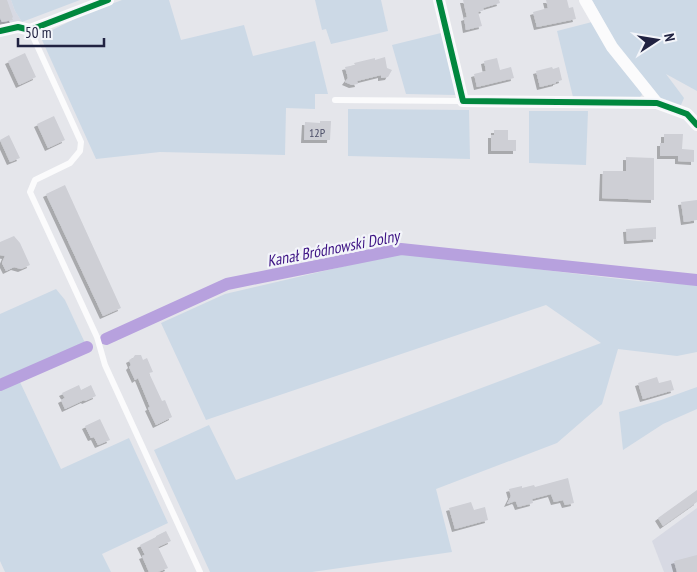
<svg xmlns="http://www.w3.org/2000/svg" width="697" height="572" font-family="'PT Sans Narrow',sans-serif">
	<defs>
		<filter id="shadow"><feDropShadow dx="-3" dy="3" stdDeviation="0" flood-color="#0004"/></filter>
	</defs>
	<rect width="100%" height="100%" fill="#e5e6eb"/>
	<g fill="#d7d9e3">
		<polygon points="0,0 11,0 15,11 22,22 0,29"/>
		<polygon points="697,508 697,572 664,572 652,541"/>
	</g>
	<g fill="#ccd9e6">
		<polygon points="11,0 80,0 22,22 15,11"/>
		<polygon points="122,0 169,0 181,40 244,25 253,56 315,41 328,94 315,94 315,109 286,108 285,155 160,152 96,159 42,40 44,34 85,14"/>
		<polygon points="315,0 381,0 388,31 331,44 326,29 322,30"/>
		<polygon points="592,0 697,0 697,91 666,74 684,98 681,105 661,102 621,53"/>
		<polygon points="592,22 640,88 642,95 639,98 573,97 557,31"/>
		<polygon points="441,33 456,95 406,94 392,45"/>
		<polygon points="348,109 469,110 470,159 348,156"/>
		<polygon points="529,111 588,111 586,165 529,163"/>
		<polygon points="401,253 637,281 697,285 697,352 677,356 618,349 602,404 557,443 436,489 452,552 312,572 210,572 154,450 209,425 236,480 601,343 546,305 206,420 161,323 225,294"/>
		<polygon points="56,289 65,300 85,343 0,379 0,314"/>
		<polygon points="19,380 61,469 129,438 168,523 102,554 111,572 5,572 0,561 0,388"/>
		<polygon points="697,387 697,409 663,424 623,450 619,412 661,400"/>
	</g>
	<g fill="none" stroke-linecap="round" stroke-linejoin="round">
		<g stroke="#b7a1de" stroke-width="12">
			<polyline points="106,339 227,284 401,249 697,280"/>
			<polyline points="0,385 87,347"/>
		</g>
	</g>
	<g fill="#cecfd5" filter="url(#shadow)">
		<polygon points="0,0 7,0 13,17 12,18 13,20 2,22 0,18"/>
		<polygon points="463,0 499,0 500,3 483,8 484,10 478,12 482,26 466,30 464,18 467,17"/>
		<polygon points="546,0 567,0 569,8 573,7 576,19 537,27 533,12 548,8"/>
		<polygon points="25,53 36,77 19,85 8,61"/>
		<polygon points="385,57 387,68 392,70 388,77 381,78 381,75 357,81 358,84 352,85 345,82 348,78 345,67 355,65 354,63 375,58 375,60"/>
		<polygon points="497,58 500,70 511,67 514,78 477,87 474,74 486,71 484,61"/>
		<polygon points="552,67 553,69 559,67 562,80 556,82 556,83 540,87 536,71"/>
		<polygon points="54,116 65,140 48,148 37,124"/>
		<polygon points="320,121 331,121 330,140 304,140 305,122 320,123"/>
		<polygon points="494,130 508,130 508,140 516,140 516,151 491,151 491,135 494,135"/>
		<polygon points="664,134 683,134 682,149 694,150 694,162 678,161 678,156 660,156 660,143 664,143"/>
		<polygon points="9,135 20,158 10,162 0,140"/>
		<polygon points="626,157 654,158 654,200 602,198 603,171 626,171"/>
		<polygon points="65,185 121,308 103,316 46,194"/>
		<polygon points="697,200 697,220 684,222 681,202"/>
		<polygon points="656,227 656,239 627,241 626,229"/>
		<polygon points="14,236 20,243 30,265 21,269 14,267 6,271 2,263 5,256 0,255 0,242"/>
		<polygon points="135,355 141,355 143,360 147,358 153,372 149,373 162,401 165,400 172,417 156,425 148,408 150,407 138,378 135,380 129,367 131,365 129,360 133,358"/>
		<polygon points="657,377 659,383 671,380 674,390 643,399 638,383"/>
		<polygon points="79,385 81,390 91,385 96,396 85,401 84,400 65,409 61,400 65,398 62,393"/>
		<polygon points="100,419 110,440 98,445 94,437 91,438 85,426"/>
		<polygon points="568,478 574,503 565,505 563,500 554,502 551,494 532,499 533,503 518,507 516,502 515,501 507,504 511,496 509,489 522,486 522,488 534,485 535,487"/>
		<polygon points="697,490 697,502 663,526 658,518"/>
		<polygon points="471,502 474,510 485,507 488,520 455,529 449,508"/>
		<polygon points="166,531 171,541 158,547 168,568 158,572 149,572 142,556 145,555 140,545 156,537 156,536"/>
		<polygon points="697,555 697,572 677,572 674,561"/>
	</g>
	<g fill="none" stroke-linecap="round" stroke-linejoin="round">
		<g stroke="#fbfbfc" stroke-width="6">
			<polyline points="30,30 81,142 80,151 70,163 35,180 30,192 97,337 105,365 200,572"/>
			<polyline points="335,100 463,101"/>
		</g>
		<g stroke="#fbfbfc" stroke-width="12">
			<polyline points="439,0 463,101 657,103 687,114 697,125"/>
			<polyline points="585,0 612,47 657,103"/>
			<polyline points="0,31 18,27 30,30 108,0"/>
		</g>
		<defs>
			<g id="cycleway">
				<polyline points="439,0 463,101 657,103 687,114 697,125"/>
				<polyline points="0,31 18,27 30,30 108,0"/>
			</g>
		</defs>
		<use href="#cycleway" stroke="#f3f5fa" stroke-width="9"/>
		<use href="#cycleway" stroke="#00873e" stroke-width="6"/>
	</g>
	<g text-anchor="middle" dominant-baseline="central" stroke-width="4.5" stroke-linejoin="round" paint-order="stroke">
		<g font-size="12" fill="#4c4e67">
			<text x="317" y="132">12P</text>
		</g>
		<g font-size="16" font-style="italic" fill="#3d1384" stroke="#f3f5fa">
			<text transform="translate(333 248) rotate(-11)">Kanał Bródnowski Dolny</text>
		</g>
	</g>
	<g transform="translate(657 40) rotate(78)" stroke="#f3f5fa" stroke-width="4" paint-order="stroke">
	<path d="M0-4L9 19L0 12L-9 19Z" fill="#202241"/>
	<text y="-8" font-size="14" font-weight="bold" text-anchor="middle" fill="#202241">N</text>
	</g>
	<path d="M18 38v8h86v-8" fill="none" stroke="#202241" stroke-width="2.5"/>
	<text x="25" y="38" font-size="15" fill="#202241" stroke="#f3f5fa" stroke-width="4" paint-order="stroke">50 m</text>
</svg>
